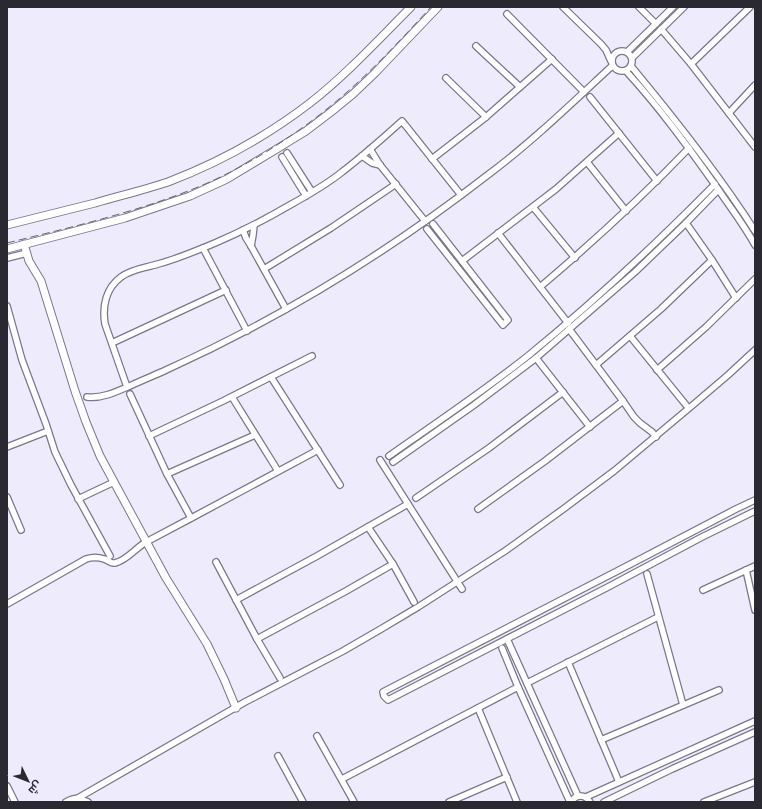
<svg xmlns="http://www.w3.org/2000/svg" width="762" height="809" font-family="'Alegreya Sans',Cairo,sans-serif">
	<rect width="100%" height="100%" fill="#eeecfc"/>
	<g fill="none" stroke-linecap="round" stroke-linejoin="round">
		<defs>
			<g id="minor">
				<polyline points="563,7 601,44 606,50 611,61"/>
				<polyline points="639,7 656,24"/>
				<polyline points="507,14 584,92"/>
				<polyline points="661,29 691,64 755,147"/>
				<polyline points="476,46 520,87"/>
				<circle cx="622" cy="61" r="10"/>
				<polyline points="627,52 673,7"/>
				<polyline points="632,58 684,7"/>
				<polyline points="691,64 750,7"/>
				<path d="M631,66C675,119 718,173 755,231"/>
				<path d="M626,71C660,108 689,148 718,189C730,207 744,225 755,245"/>
				<polyline points="446,78 486,117"/>
				<polyline points="590,97 657,181"/>
				<polyline points="729,113 755,85"/>
				<polyline points="370,149 380,165 425,221"/>
				<polyline points="287,153 312,192"/>
				<polyline points="362,156 372,163 380,165"/>
				<polyline points="282,157 306,196"/>
				<polyline points="432,159 486,117 552,59"/>
				<polyline points="587,162 626,211"/>
				<polyline points="533,207 575,258"/>
				<polyline points="686,223 712,260 736,298"/>
				<polyline points="427,229 503,325 508,320 433,224"/>
				<polyline points="243,230 246,238 251,246 286,309"/>
				<polyline points="498,233 568,323"/>
				<polyline points="251,246 253,235 254,225"/>
				<polyline points="203,248 247,331"/>
				<polyline points="7,258 27,253"/>
				<polyline points="462,261 556,189 619,133"/>
				<polyline points="264,269 331,228 396,184"/>
				<path d="M540,287C592,243 642,197 689,148"/>
				<polyline points="7,306 22,360 46,424 55,452 71,485 110,556"/>
				<polyline points="569,329 623,401 634,417 640,423 652,432 656,437"/>
				<polyline points="630,336 686,405"/>
				<polyline points="112,343 226,290"/>
				<polyline points="536,358 590,427"/>
				<polyline points="596,365 661,309 712,260"/>
				<polyline points="657,370 706,327 755,279"/>
				<polyline points="271,377 340,485"/>
				<path d="M127,387L105,324C102,306 106,288 121,277C132,269 145,268 158,264C177,259 196,251 215,243C241,232 266,219 290,205C308,195 326,185 342,172C363,156 382,139 402,121L461,195"/>
				<polyline points="130,394 167,474 191,518"/>
				<path d="M87,397C102,399 118,391 132,385C143,380 155,375 166,370C281,318 390,251 489,174C533,141 572,103 612,66"/>
				<polyline points="232,397 278,471"/>
				<polyline points="149,436 223,401 312,356"/>
				<polyline points="7,447 48,431"/>
				<path d="M389,456C436,423 484,391 529,355C595,301 655,245 715,184"/>
				<polyline points="380,460 462,589"/>
				<polyline points="393,462 474,405 536,358 635,272 686,223 718,190"/>
				<polyline points="167,474 255,435"/>
				<polyline points="7,497 21,530"/>
				<polyline points="416,498 489,448 563,392"/>
				<polyline points="78,499 114,482"/>
				<polyline points="755,500 736,509 625,567 383,692 384,696 388,700 608,587 702,537 755,511"/>
				<polyline points="478,509 545,461 623,401"/>
				<polyline points="368,527 393,564 414,602"/>
				<polyline points="216,562 257,639 280,678"/>
				<polyline points="746,570 755,610"/>
				<polyline points="647,574 683,705"/>
				<polyline points="703,590 755,566"/>
				<polyline points="236,600 317,556 408,504"/>
				<path d="M7,604L86,559C92,557 98,557 104,559C108,560 111,564 115,563C128,560 137,546 148,541C205,511 262,480 318,450"/>
				<polyline points="257,639 346,591 393,564"/>
				<polyline points="507,639 578,796"/>
				<polyline points="502,648 518,687 570,802"/>
				<polyline points="568,662 619,782"/>
				<polyline points="527,683 658,617"/>
				<polyline points="478,708 517,802"/>
				<polyline points="317,736 354,802"/>
				<polyline points="601,740 719,690"/>
				<polyline points="278,756 303,802"/>
				<polyline points="342,779 518,687"/>
				<polyline points="7,786 15,802"/>
				<polyline points="586,797 755,721"/>
				<polyline points="78,798 245,702 343,651 381,629 418,607 505,551 562,510 614,471 694,404 728,375 755,350"/>
				<path d="M66,802C75,797 79,798 88,802"/>
				<polyline points="449,802 507,777"/>
				<path d="M571,802C576,794 585,794 590,802"/>
				<polyline points="604,802 672,769 755,732"/>
				<polyline points="704,802 755,782"/>
			</g>
			<g id="major">
				<path d="M7,225C36,218 66,210 95,203C119,196 144,190 168,182C218,163 267,136 310,103C347,74 378,40 411,7"/>
				<polyline points="24,244 29,261 41,281 75,391 86,422 100,456 114,482 166,578 207,644 224,679 236,708"/>
				<polyline points="7,249 125,218 190,196 227,179 280,147 306,131 331,112 353,94 375,73 438,7"/>
			</g>
		</defs>
		<use href="#minor" stroke="#7a768d" stroke-width="8"/>
		<use href="#major" stroke="#7a768d" stroke-width="9"/>
		<use href="#minor" stroke="#fff" stroke-width="5.5"/>
		<use href="#major" stroke="#fff" stroke-width="7"/>
		<path stroke="#676671" stroke-width="1" stroke-dasharray="8 4" stroke-linecap="butt" d="M7,243C72,227 137,212 198,187C254,164 313,124 357,83C383,59 407,33 431,7"/>
	</g>
	<rect width="762" height="809" fill="none" stroke="#2a2932" stroke-width="16"/>
	<g transform="translate(28 781) rotate(133)" stroke="#eeecfc" stroke-width="3" paint-order="stroke">
	<path d="M0-3L7 15L0 10L-7 15Z" fill="#2a2932"/>
	<text y="-6" font-size="11" font-weight="bold" text-anchor="middle" fill="#2a2932">ش</text>
	</g>
</svg>
